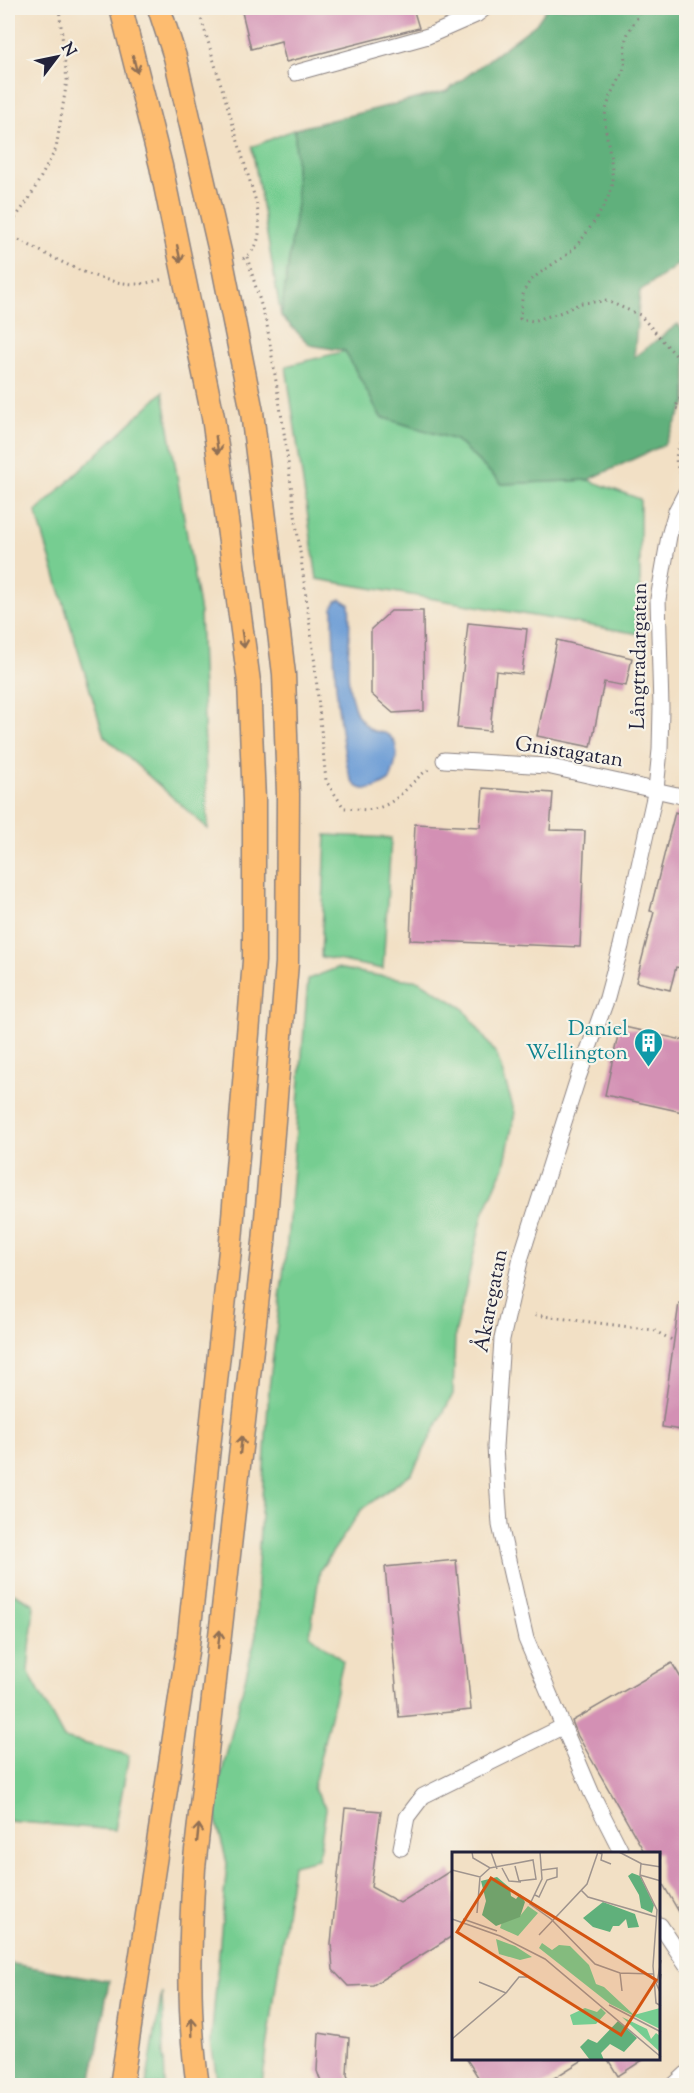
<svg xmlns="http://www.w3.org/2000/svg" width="694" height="2093" font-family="'Sorts Mill Goudy',serif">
	<rect width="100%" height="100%" fill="#f7f3e8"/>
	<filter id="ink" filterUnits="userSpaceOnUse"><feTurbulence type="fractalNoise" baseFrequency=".0167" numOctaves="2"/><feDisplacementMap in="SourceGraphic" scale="12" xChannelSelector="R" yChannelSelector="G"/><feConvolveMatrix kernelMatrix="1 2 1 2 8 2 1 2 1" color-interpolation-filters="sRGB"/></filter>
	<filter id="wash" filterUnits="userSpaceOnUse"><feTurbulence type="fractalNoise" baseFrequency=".008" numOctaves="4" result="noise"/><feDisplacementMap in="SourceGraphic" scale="24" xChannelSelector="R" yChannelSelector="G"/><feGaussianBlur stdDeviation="1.35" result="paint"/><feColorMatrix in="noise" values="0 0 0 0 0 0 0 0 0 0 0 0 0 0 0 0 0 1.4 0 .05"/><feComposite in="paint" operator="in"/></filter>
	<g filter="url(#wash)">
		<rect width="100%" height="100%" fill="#f2e0c5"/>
		<g fill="#76cd91" stroke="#4c7866" stroke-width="1.5">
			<polygon points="295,129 297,204 281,316 252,147"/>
			<polygon points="345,351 381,417 456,440 502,484 588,480 640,499 640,634 317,579 286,366"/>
			<polygon points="163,392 200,613 208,829 104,736 36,512"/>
			<polygon points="326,835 391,838 383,969 321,957"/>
			<polygon points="337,968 373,975 420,981 463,1008 497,1055 515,1113 504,1167 483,1214 455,1335 453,1394 412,1473 362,1509 320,1570 310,1635 343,1661 313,1788 326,1809 318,1859 293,1865 262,2085 218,2085 211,2042 227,1863 215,1816 221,1776 256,1635 257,1577 269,1388 287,1242 308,979"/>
			<polygon points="8,1590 34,1604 28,1671 64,1738 129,1755 115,1830 8,1821"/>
			<polygon points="162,1992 165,2085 146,2085"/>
		</g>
		<g fill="#60b07b" stroke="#41695b" stroke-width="1.5">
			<polygon points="547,8 677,8 686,14 686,256 672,269 640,291 634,357 678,324 686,335 686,403 664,445 588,480 502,484 456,440 381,417 345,351 310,345 281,316 297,204 295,129 447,91 536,24"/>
			<polygon points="8,1963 109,1981 91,2085 8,2085"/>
		</g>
		<path fill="#6c9cd5" stroke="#475f88" stroke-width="1.5" d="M341,599L349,604C353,642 340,676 357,714C360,719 367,728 373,731C375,732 379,731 382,732C404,739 396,764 390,780C379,787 363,796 353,782C348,775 347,763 345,755C336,706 333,656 333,607L336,601Z"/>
		<g id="blocks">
			<g fill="#d390b4">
				<polygon points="241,8 413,8 419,28 286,62 281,41 251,49"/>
				<polygon points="391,611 423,611 424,711 393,713 371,694 371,629"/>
				<polygon points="468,623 527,629 522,674 496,671 490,731 457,728"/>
				<polygon points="557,640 632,658 626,686 604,682 591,747 537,736"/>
				<polygon points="483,788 553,793 550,830 585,831 580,947 410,940 415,824 480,827"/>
				<polygon points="675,812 687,816 687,969 676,967 670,990 636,982 654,912 650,911"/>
				<polygon points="620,1026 687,1041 687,1113 605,1095"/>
				<polygon points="679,1303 687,1304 687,1431 662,1427"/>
				<polygon points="456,1560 471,1710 399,1717 385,1567"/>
				<polygon points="672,1663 687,1688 687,1926 660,1879 660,1853 645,1853 578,1736 572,1721"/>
				<polygon points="345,1808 381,1811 371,1887 400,1903 450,1871 454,1877 454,1935 373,1985 348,1986 333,1970 331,1943"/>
				<polygon points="319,2033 349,2038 347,2075 351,2085 322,2085 317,2071"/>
				<polygon points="466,2058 586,2058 543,2085 483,2085"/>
				<polygon points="607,2058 646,2058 618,2076"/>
			</g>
		</g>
	</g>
	<g filter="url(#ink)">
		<use href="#blocks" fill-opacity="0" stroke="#8a8180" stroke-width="1.5"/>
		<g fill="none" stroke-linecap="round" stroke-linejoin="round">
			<defs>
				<g id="minor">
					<polyline points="295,73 428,36 476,15 485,8"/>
					<polyline points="444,760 547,766 686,797"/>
					<polyline points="401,1848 407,1817 423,1796 562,1727"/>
					<polyline points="622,1853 592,1794 526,1639 500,1525 495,1447 502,1339 521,1257 578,1078 607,998 621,946 656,789 660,750 661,708 658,599 669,536 676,511 686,492"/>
					<polyline points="660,1925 686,1964"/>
					<polyline points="673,2086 686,2074"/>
				</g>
				<g id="highway">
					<polyline points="121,8 161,166 213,417 249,682 254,800 254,961 231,1241 188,1645 121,2086"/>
					<path d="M159,8L175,57L221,256L252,412L284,674L288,794L287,963L264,1242L194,1868C190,1940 187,2014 198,2086"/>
				</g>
			</defs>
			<use href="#minor" stroke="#8a8180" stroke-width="17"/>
			<use href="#highway" stroke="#8a8180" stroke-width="25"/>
			<g stroke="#8a8180" stroke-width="3" stroke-dasharray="1.5 4.5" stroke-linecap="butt">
				<path d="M198,8L257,205C260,229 264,248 239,261"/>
				<path d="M644,8C637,18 627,30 625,44C624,53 626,62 623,71C617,87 606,100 605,118C605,142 618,171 609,195C605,207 581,243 571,251C559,262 537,272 528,284C521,293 521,309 520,319L533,321L562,312L581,303L607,301L640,315L686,367"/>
				<polyline points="8,228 29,199 56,149 67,80 59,8"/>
				<path d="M8,235C49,253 89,283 136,284C145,284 155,281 164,279"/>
				<path d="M247,257L267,325L283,425L314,656L326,781L344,808C353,808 364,811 373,809C399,805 411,779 432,767"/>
				<polyline points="686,388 675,408 686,411"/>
				<path d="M684,478C671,461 676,450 686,433"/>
				<polyline points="535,1315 653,1330 674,1341"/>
			</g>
			<use href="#minor" stroke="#fff" stroke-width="15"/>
			<use href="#highway" stroke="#fdbc6f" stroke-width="22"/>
		</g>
		<defs><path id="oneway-shaft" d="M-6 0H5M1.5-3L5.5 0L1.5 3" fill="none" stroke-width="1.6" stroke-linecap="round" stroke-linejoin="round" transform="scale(1.5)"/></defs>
		<g stroke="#906f55">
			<use href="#oneway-shaft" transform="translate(135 64) rotate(76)"/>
			<use href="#oneway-shaft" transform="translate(179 254) rotate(78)"/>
			<use href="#oneway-shaft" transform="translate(217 445) rotate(82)"/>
			<use href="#oneway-shaft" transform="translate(243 639) rotate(82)"/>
			<use href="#oneway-shaft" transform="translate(241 1445) rotate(-84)"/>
			<use href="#oneway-shaft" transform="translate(219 1639) rotate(-84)"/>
			<use href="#oneway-shaft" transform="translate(198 1833) rotate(-84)"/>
			<use href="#oneway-shaft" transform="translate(192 2027) rotate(-92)"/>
		</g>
	</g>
	<defs>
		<symbol id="building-pin" viewBox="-11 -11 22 30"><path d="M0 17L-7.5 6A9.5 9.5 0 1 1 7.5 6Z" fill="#0f9aa8" stroke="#f7f3e8"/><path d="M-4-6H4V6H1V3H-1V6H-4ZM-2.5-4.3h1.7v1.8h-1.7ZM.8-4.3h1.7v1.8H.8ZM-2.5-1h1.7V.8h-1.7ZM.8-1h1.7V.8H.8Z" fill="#fff"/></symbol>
	</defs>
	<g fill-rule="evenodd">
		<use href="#building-pin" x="632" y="1026" width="33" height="45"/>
	</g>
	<g text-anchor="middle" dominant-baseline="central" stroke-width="4.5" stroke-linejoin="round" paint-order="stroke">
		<g font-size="21" fill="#22223b" stroke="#f7f3e8">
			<text transform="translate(640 656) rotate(-89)">Långtradargatan</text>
			<text transform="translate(569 753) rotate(9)">Gnistagatan</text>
			<text transform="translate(492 1301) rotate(-79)">Åkaregatan</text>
		</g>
		<g font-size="21" fill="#0d838f" stroke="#f7f3e8" text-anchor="end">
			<text x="628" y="1030">Daniel<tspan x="628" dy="24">Wellington</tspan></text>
		</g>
	</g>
	<g transform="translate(452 1852)">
		<rect width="208" height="208" fill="#f2e0c5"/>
		<path d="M76,54L86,61L66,84L48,76L50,70L68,64ZM44,87L63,94L80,105L68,108L47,102ZM90,91L100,98L107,93L118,94L137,113L144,132L152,135L182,163L208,156V177L158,152L87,96ZM133,156L145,160L149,156L154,161L144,172L121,173L118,163ZM170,165L195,177L199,187L204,181L208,184V200Z" fill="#76cd91"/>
		<path d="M180,21L188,24L202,53L200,61L189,56L187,43L176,24ZM45,25L58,36L59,44L64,47L68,42L73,50L68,65L44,74L30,63L34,49L29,29ZM151,50L183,62L187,75L176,76L174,67L167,74H161L158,80L141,75L131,66ZM166,169L185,186L172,200L158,192L149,201L152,208H138L128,195L136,187L145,191Z" fill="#60b07b"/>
		<path fill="none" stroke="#9f948e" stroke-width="1.5" d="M20,0L21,6L38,16L81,8L84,27L67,29L63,14M39,0L45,17M88,0L90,27L78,52L99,67L143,112L168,121L201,122M146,0L150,2L149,8L159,12M167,0L190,12L209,15M189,11L188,23L205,58L201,114L204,151L209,154M50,16L57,29L69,30M0,18L28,25L38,16M188,23L209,29M129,38L136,45L205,65M83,43L87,45L95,28L105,25V16L90,18M25,61L28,25M0,67L48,84L93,107L209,205M11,67L45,79M87,83L135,32L146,0M168,121L170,139M204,131L207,138L209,122M205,131L209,108M54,141L67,125H75M157,153L209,180M0,187L54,141L27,130"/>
		<path fill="#d45411" fill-opacity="0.15" stroke="#d45411" stroke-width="3" d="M39,26L204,128L169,183L5,80Z"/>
		<rect width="208" height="208" fill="none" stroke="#22223b" stroke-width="3"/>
	</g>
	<rect width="694" height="2093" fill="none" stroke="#f7f3e8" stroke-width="30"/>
	<g transform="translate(57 57) rotate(58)" stroke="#f7f3e8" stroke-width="4.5" paint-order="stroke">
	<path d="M0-4.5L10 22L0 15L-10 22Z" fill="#22223b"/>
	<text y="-9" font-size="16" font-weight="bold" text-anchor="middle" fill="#22223b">N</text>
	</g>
</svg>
